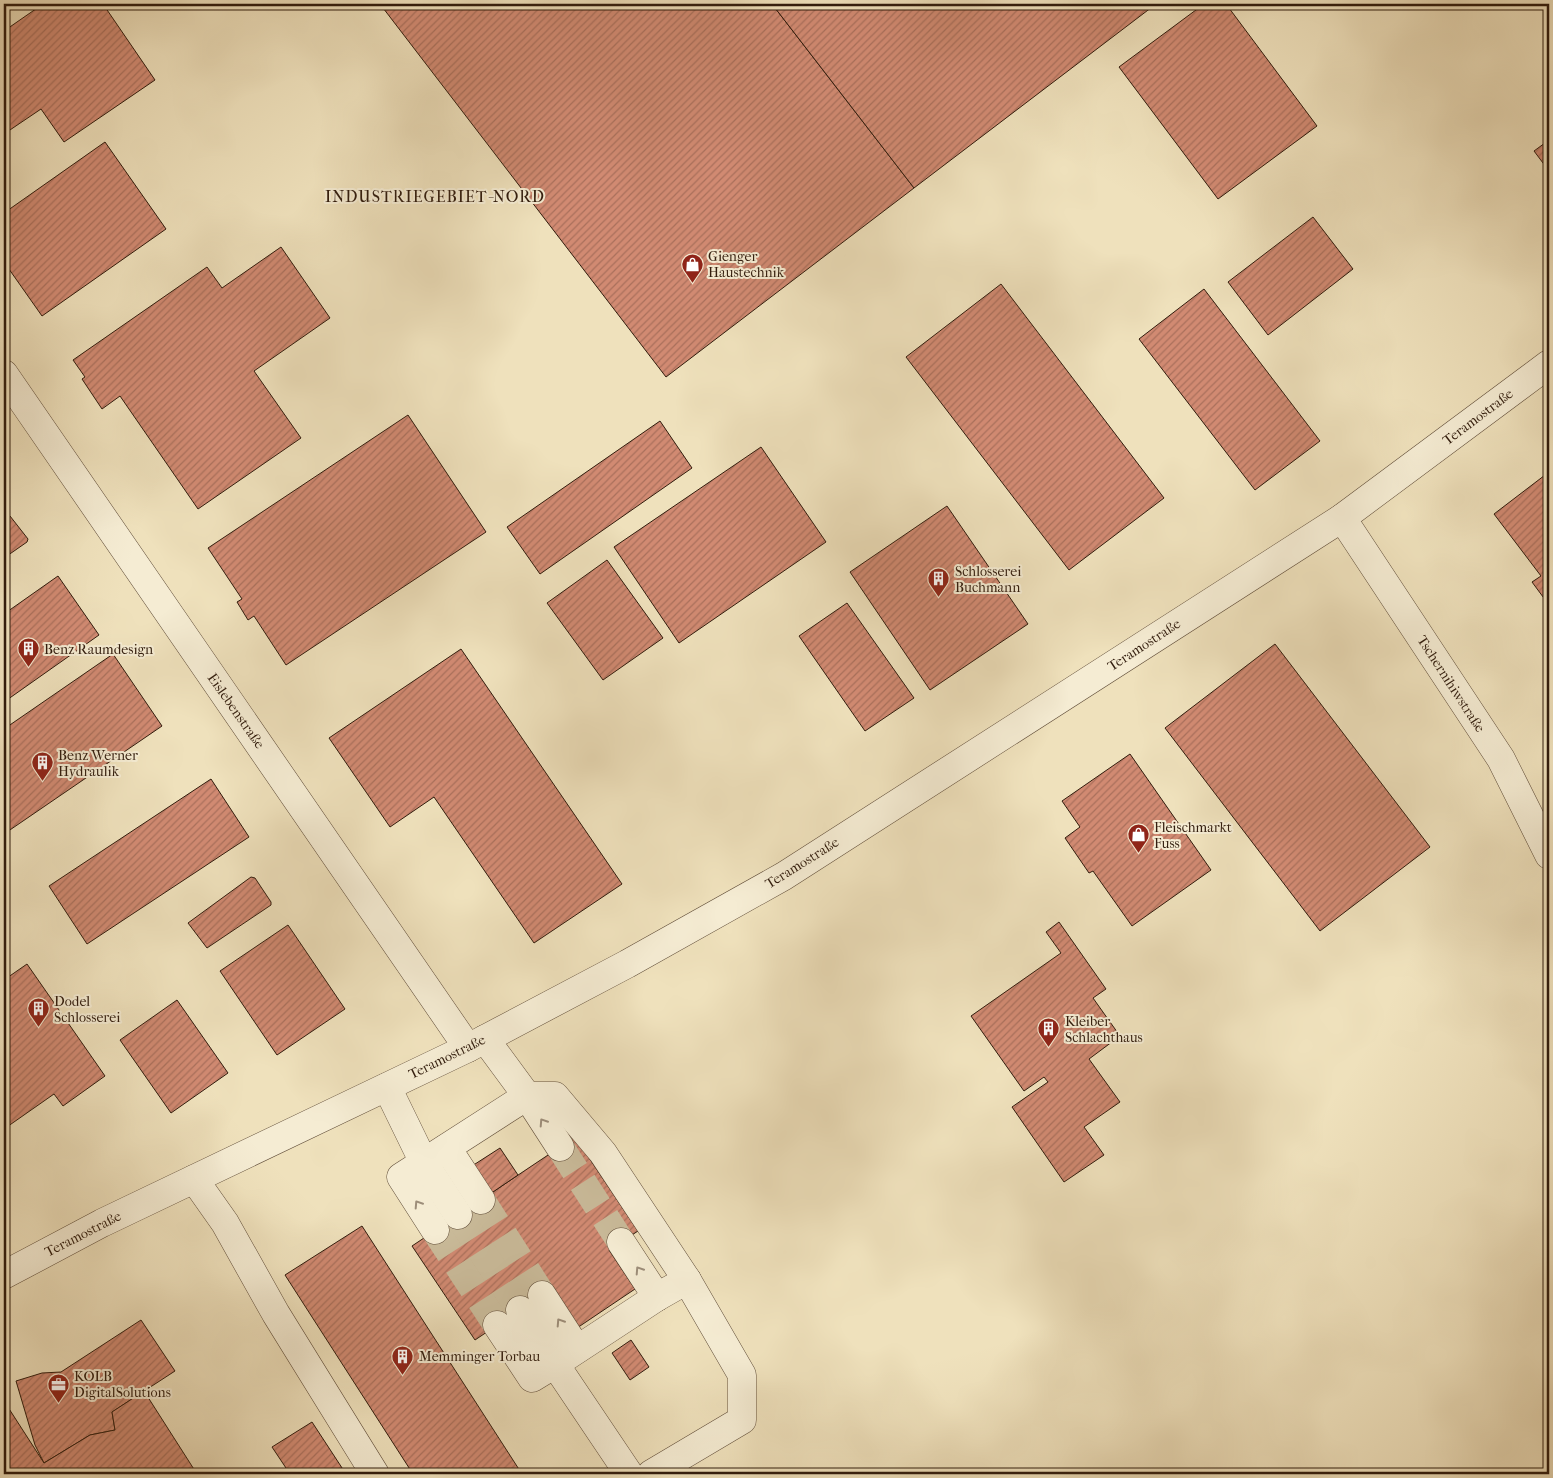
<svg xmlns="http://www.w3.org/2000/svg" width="1553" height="1478" font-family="'IM FELL French Canon',serif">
	<defs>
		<pattern id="building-hatch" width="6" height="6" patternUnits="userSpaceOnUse" patternTransform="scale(1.25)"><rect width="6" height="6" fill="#d18a72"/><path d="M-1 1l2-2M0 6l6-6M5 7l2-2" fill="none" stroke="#aa705c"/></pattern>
	</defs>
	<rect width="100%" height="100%" fill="#efe1bc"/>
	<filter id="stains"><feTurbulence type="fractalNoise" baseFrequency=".004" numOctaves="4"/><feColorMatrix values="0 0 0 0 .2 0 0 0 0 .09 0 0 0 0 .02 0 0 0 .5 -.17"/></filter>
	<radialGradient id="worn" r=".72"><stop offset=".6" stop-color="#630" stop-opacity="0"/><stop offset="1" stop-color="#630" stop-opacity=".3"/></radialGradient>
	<g fill="url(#building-hatch)" stroke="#311c0d">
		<polygon points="43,4 103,4 155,80 64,142 41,109 4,134 4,31"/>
		<polygon points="380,4 772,4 914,188 666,377"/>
		<polygon points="772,4 1156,4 914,188"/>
		<polygon points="1204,4 1226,4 1317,126 1218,199 1119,67"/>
		<polygon points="1549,140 1549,171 1534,151"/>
		<polygon points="105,142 166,229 42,316 4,262 4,213"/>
		<polygon points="1313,217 1353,269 1268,335 1228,282"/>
		<polygon points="281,247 330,318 254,371 301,438 198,509 120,396 102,409 82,379 85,377 73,360 207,267 222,288"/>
		<polygon points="1001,284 1164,498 1069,570 906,357"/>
		<polygon points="1204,289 1320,441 1255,490 1139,339"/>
		<polygon points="408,415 486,532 286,665 254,616 248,620 237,602 242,599 208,548"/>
		<polygon points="660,421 692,468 540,574 507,527"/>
		<polygon points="761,447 826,542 679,643 614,547"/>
		<polygon points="1549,472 1549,605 1532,582 1541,576 1494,514"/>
		<polygon points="947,506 1028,624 930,690 850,572"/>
		<polygon points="10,516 28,539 27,542 4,558 4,520"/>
		<polygon points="607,560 663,638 603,680 547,603"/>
		<polygon points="58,576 99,635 4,702 4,614"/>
		<polygon points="847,603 914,698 865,731 799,636"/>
		<polygon points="1275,644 1430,847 1320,931 1165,728"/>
		<polygon points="461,649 622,884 534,943 434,797 390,827 329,738"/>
		<polygon points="113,654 162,726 4,834 4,729"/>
		<polygon points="1130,754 1211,870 1132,926 1093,871 1089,873 1065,838 1080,827 1062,801"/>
		<polygon points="211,779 249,837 87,944 49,886"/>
		<polygon points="251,877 255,878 271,902 271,905 207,948 188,923"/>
		<polygon points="1059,922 1106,989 1093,998 1120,1036 1089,1059 1120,1102 1084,1127 1104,1155 1064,1182 1012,1107 1048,1082 1044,1077 1024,1091 971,1016 1061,953 1046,932"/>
		<polygon points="288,925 345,1009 277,1055 220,971"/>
		<polygon points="27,964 105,1076 63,1106 54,1094 4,1129 4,980"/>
		<polygon points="177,1000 228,1073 171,1113 120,1040"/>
		<polygon points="575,1137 638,1231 609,1250 635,1289 577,1328 551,1289 475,1340 412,1246"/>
		<polygon points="500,1148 518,1175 490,1194 472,1166"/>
		<polygon points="362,1226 522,1474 413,1474 285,1275"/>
		<polygon points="141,1320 175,1371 112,1412 115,1430 90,1435 44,1463 35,1445 16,1381 42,1373 61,1372"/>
		<polygon points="631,1340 649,1367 630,1380 612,1353"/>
		<polygon points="144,1391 197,1474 4,1474 4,1401 44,1463 90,1435 115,1430 112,1412"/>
		<polygon points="312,1422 346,1474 290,1474 272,1447"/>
	</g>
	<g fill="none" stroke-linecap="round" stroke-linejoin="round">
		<g stroke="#c9ba99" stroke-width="28" stroke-dasharray="28 14" stroke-linecap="butt">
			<polyline points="560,1147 621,1242"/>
			<polyline points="481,1200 542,1295"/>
			<polyline points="458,1215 520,1310"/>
			<polyline points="435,1230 497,1325"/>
		</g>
		<defs>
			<g id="minor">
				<polyline points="4,374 468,1048"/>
				<polyline points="1342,518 1501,759 1549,855"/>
				<polyline points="485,1039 527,1096 555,1096 603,1153 687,1280 742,1375 742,1420 651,1474"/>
				<polyline points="387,1087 424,1163 458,1215"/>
				<polyline points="447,1148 481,1200"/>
				<polyline points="194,1179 225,1223 276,1314 375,1474"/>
				<polyline points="435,1230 401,1177 527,1096 560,1147"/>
				<polyline points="621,1242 657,1297"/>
				<polyline points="4,1275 102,1223 468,1048 627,964 784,876 1342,518 1549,364"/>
				<polyline points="542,1295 577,1349"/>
				<polyline points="497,1325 532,1378 555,1364 520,1310"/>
				<polyline points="629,1474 555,1364 657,1297 687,1280"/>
			</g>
		</defs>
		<use href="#minor" stroke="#604d39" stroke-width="29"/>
		<use href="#minor" stroke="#f5ecd3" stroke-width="28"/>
	</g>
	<defs><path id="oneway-chevron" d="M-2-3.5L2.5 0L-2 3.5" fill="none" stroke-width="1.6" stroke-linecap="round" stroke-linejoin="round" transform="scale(1.25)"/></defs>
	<g stroke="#9d8e7a">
		<use href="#oneway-chevron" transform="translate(543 1122) rotate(-123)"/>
		<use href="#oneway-chevron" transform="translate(418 1204) rotate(-123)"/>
		<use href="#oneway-chevron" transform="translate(639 1270) rotate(-123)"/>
		<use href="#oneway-chevron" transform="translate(560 1322) rotate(-123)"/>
	</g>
	<defs>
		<symbol id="shop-pin" viewBox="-11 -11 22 30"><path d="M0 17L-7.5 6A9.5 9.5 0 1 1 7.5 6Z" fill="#8f2418" stroke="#f5ecd3"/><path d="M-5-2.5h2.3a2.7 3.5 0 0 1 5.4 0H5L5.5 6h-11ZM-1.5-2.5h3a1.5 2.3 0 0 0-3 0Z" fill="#fff"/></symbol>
		<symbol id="building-pin" viewBox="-11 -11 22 30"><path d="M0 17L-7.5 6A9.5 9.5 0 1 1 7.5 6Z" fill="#8f2418" stroke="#f5ecd3"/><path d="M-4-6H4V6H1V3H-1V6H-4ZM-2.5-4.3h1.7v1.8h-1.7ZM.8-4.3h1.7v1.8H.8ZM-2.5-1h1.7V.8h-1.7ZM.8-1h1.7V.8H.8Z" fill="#fff"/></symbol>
		<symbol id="office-pin" viewBox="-11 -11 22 30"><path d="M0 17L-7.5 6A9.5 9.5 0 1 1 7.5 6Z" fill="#8f2418" stroke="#f5ecd3"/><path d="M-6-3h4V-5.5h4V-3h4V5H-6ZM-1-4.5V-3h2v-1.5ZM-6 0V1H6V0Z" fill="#fff"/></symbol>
	</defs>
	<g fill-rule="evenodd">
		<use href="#shop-pin" x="680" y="252" width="25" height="34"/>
		<use href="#building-pin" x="926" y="566" width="25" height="34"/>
		<use href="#building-pin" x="16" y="636" width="25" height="34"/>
		<use href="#building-pin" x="30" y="750" width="25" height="34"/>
		<use href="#shop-pin" x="1126" y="822" width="25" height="34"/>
		<use href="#building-pin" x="26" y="996" width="25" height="34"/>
		<use href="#building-pin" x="1036" y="1016" width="25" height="34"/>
		<use href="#building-pin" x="390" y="1344" width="25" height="34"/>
		<use href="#office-pin" x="46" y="1372" width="25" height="34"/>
	</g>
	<g text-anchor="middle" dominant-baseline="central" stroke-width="4" stroke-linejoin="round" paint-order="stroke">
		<g font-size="14" fill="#311c0d" stroke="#f5ecd3" text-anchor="start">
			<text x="708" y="256">Gienger<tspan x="708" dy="16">Haustechnik</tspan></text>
			<text x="955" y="571">Schlosserei<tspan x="955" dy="16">Buchmann</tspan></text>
			<text x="44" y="649">Benz Raumdesign</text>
			<text x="58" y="755">Benz Werner<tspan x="58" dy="16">Hydraulik</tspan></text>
			<text x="1154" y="827">Fleischmarkt<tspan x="1154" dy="16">Fuss</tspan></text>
			<text x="54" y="1001">Dodel<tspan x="54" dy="16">Schlosserei</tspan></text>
			<text x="1065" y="1021">Kleiber<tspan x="1065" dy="16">Schlachthaus</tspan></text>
			<text x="419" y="1356">Memminger Torbau</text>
			<text x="74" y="1376">KOLB<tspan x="74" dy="16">DigitalSolutions</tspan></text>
		</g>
		<g font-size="14" fill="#311c0d" stroke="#f5ecd3">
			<text transform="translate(1478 417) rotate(-37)">Teramostraße</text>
			<text transform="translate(1144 645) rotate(-33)">Teramostraße</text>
			<text transform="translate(1451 684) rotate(57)">Tschernihiwstraße</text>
			<text transform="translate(236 711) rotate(55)">Eislebenstraße</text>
			<text transform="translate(802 863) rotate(-32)">Teramostraße</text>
			<text transform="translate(447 1057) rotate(-26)">Teramostraße</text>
			<text transform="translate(83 1234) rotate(-27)">Teramostraße</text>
		</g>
		<g font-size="16" letter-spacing="1" fill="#311c0d" stroke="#f5ecd3">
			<text x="435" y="196">INDUSTRIEGEBIET-NORD</text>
		</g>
	</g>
	<rect width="1553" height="1478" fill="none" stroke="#efe1bc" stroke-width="20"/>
	<rect x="5" y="5" width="1543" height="1468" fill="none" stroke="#311c0d" stroke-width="2.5"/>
	<rect x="10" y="10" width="1533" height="1458" fill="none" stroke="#311c0d"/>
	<rect width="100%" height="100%" filter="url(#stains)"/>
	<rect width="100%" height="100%" fill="url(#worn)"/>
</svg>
